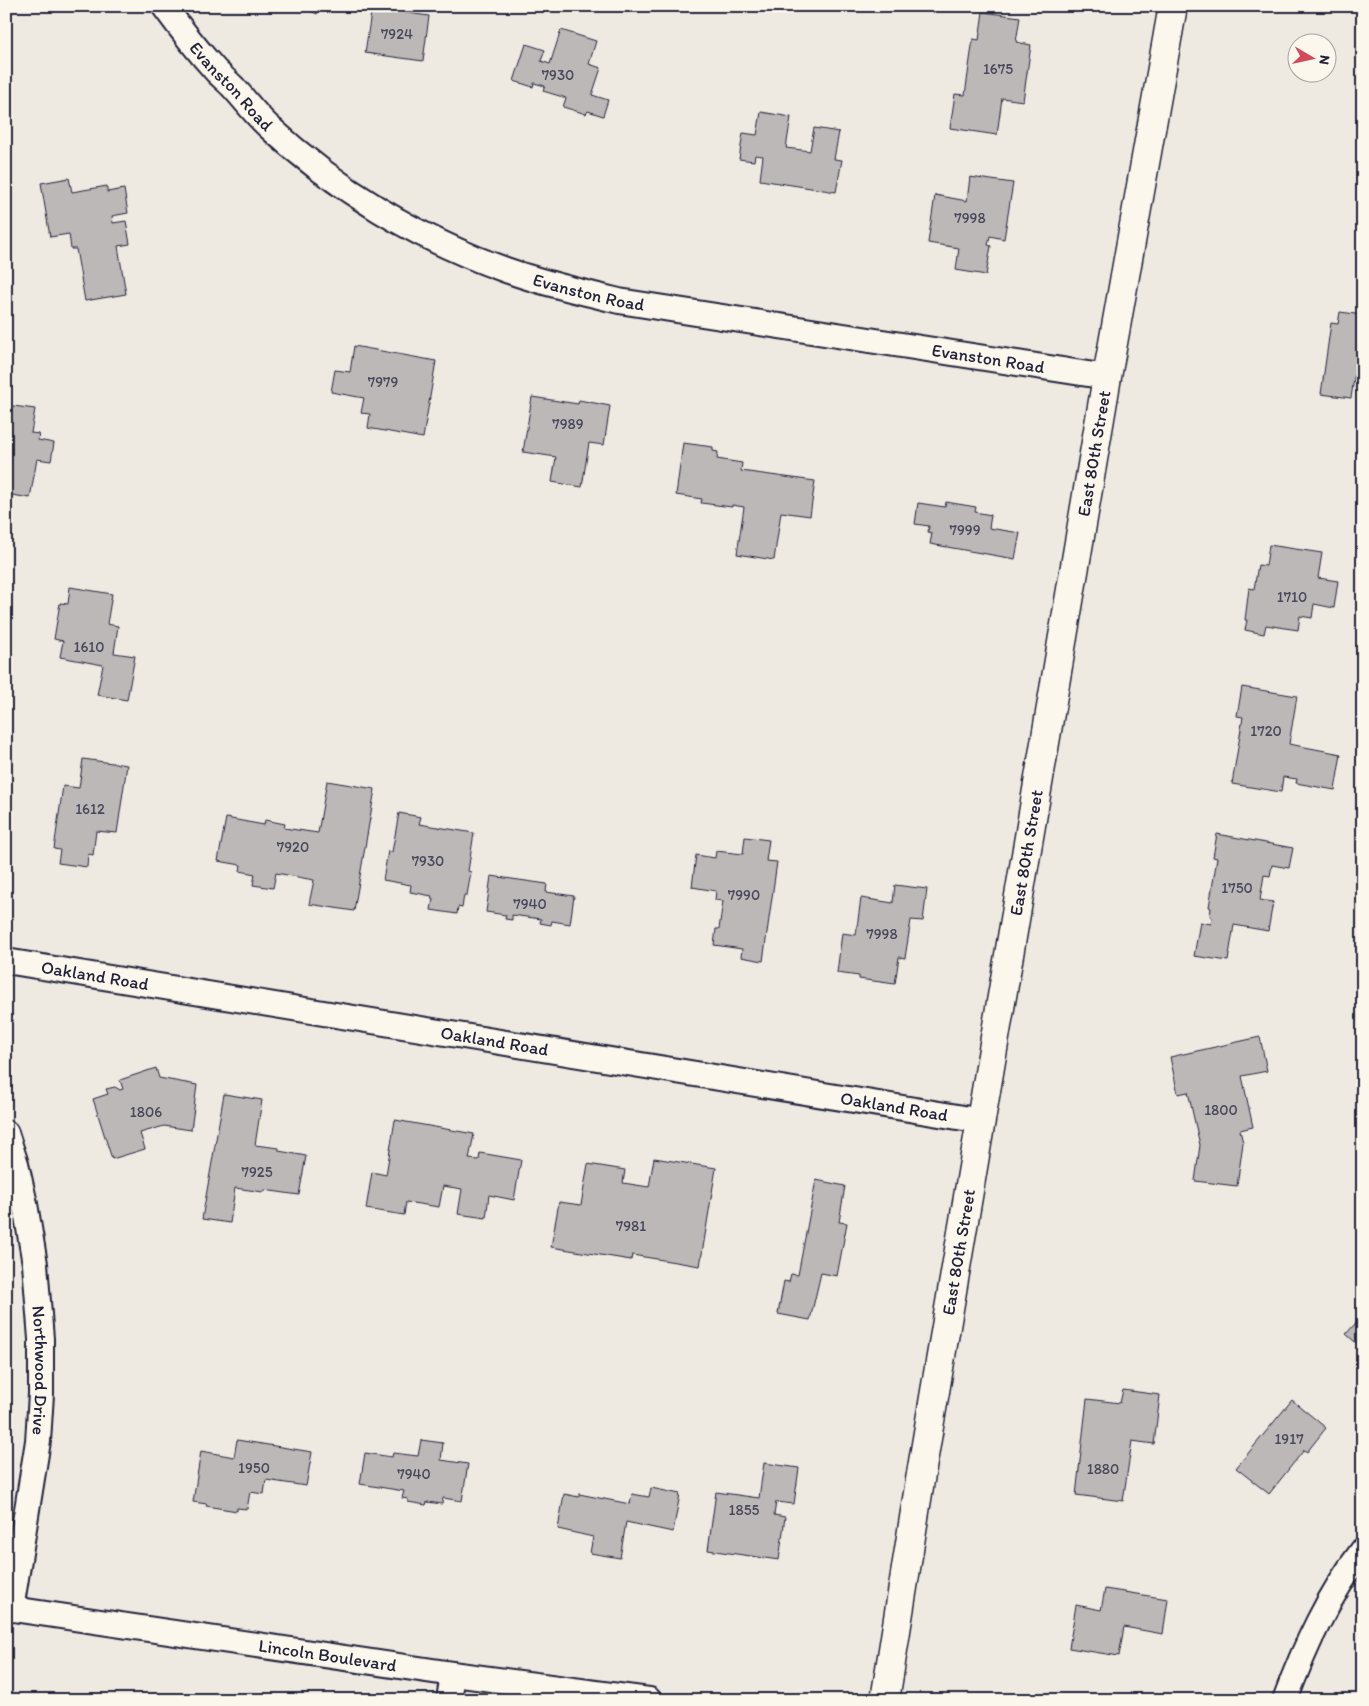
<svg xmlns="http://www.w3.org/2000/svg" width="1369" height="1706" font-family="Itim,sans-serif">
	<rect width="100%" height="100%" fill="#eeeae2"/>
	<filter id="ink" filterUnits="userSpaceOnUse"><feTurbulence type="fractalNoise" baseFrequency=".02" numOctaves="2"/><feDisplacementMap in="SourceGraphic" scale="10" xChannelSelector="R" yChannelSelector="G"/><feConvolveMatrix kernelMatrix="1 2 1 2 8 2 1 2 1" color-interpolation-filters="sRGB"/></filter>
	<g filter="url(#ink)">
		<g fill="#bcb8b8" stroke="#22223b">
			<polygon points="301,6 321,6 317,14"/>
			<polygon points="372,6 402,6 401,12 429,16 423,61 365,53"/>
			<polygon points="983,12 1020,17 1016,42 1031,45 1023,101 1002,98 997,135 950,128 955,94 965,95 973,39 979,40"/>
			<polygon points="561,30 596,41 589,64 601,68 592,95 608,100 603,116 588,111 586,114 563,107 566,98 543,91 545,86 534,83 533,87 514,81 526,44 545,50 541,61 550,64"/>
			<polygon points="761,112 791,117 786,148 810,151 814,128 839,132 834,159 842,160 836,192 760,180 763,156 755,155 754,161 739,159 743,133 757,135"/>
			<polygon points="970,177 1013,183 1004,239 990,236 988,245 991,246 986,275 956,270 959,248 928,243 935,195 967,201"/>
			<polygon points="69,178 72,192 107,186 107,192 124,189 128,213 112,216 113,223 126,221 130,244 118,246 126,294 85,301 76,249 71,249 69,234 50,237 41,183"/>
			<polygon points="1340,312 1363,315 1363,360 1357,359 1351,398 1321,394 1331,323 1338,324"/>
			<polygon points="354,346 436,361 423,438 368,428 370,414 361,413 364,398 331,392 335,370 350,372"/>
			<polygon points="532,397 578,404 579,400 610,406 604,445 589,443 582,487 552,482 556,457 523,452"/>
			<polygon points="6,405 35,409 31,433 39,434 38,440 54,443 51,461 37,459 30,498 6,494"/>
			<polygon points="683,443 713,447 713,451 718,452 717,459 742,463 741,471 815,481 810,516 781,512 774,560 737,554 744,507 732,505 732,507 701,503 702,499 676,495"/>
			<polygon points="946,502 976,507 975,512 991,515 989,528 1020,533 1015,559 930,544 932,533 928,532 929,526 915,524 918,503 945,507"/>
			<polygon points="1269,545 1322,553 1318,578 1338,581 1334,608 1314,604 1312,618 1300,616 1298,630 1266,625 1264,634 1245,630 1247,620 1245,620 1249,588 1254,589 1258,565 1266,566"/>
			<polygon points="70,587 112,594 107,624 118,626 114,653 135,656 127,700 97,695 103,665 60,657 63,641 54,639 60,603 68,604"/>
			<polygon points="1242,687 1297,696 1289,744 1341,754 1335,790 1296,783 1297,779 1283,777 1281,792 1232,784 1243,717 1237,716"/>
			<polygon points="83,759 127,765 117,833 96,831 93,855 88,854 87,867 58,863 60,850 54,849 63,786 79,788"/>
			<polygon points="327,781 375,789 354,911 309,904 314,880 276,873 273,888 253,885 255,874 240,871 241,865 218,861 226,818 264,825 265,820 285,824 284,828 318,833"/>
			<polygon points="399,813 421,817 419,824 474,833 468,871 471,872 467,895 464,895 462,908 458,907 457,914 431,910 433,899 431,899 432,896 410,892 411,885 383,880 388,851 392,852"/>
			<polygon points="1217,834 1293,848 1289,868 1272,865 1270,876 1264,875 1260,900 1273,902 1268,931 1234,925 1228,961 1194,956 1200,922 1211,924 1212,917 1210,916 1211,908 1209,907 1217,858 1213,857"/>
			<polygon points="745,837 769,840 766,861 777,862 763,961 741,957 742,949 714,945 716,929 719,929 723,901 715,900 716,891 692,887 696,855 715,858 716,851 743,854"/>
			<polygon points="491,876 547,884 546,892 574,896 570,924 552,921 551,925 540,923 541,919 512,915 512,920 505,919 506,915 486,912"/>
			<polygon points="895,885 927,889 923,921 911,920 905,958 899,957 895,984 859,979 859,976 837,973 842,933 856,935 861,898 893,903"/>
			<polygon points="1260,1037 1267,1071 1242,1076 1253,1127 1240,1130 1243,1143 1237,1186 1195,1181 1200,1145 1188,1092 1178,1094 1170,1057"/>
			<polygon points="156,1068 159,1078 197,1085 191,1130 164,1126 140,1133 145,1149 112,1159 93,1099 108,1094 106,1089 115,1087 120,1090 123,1089 120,1080"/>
			<polygon points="224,1094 262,1100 255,1145 279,1148 279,1151 306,1156 299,1195 264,1190 263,1192 235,1188 230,1223 202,1219"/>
			<polygon points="395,1120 474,1134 469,1159 479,1160 480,1153 521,1160 514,1200 489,1195 486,1218 458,1214 462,1189 443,1186 439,1207 406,1202 404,1215 366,1209 372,1172 386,1175"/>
			<polygon points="654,1158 716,1168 700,1266 632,1255 631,1260 551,1247 559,1202 581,1205 588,1164 625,1170 623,1183 649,1187"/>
			<polygon points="816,1180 845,1186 839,1222 847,1223 837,1276 821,1273 810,1320 778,1314 784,1281 789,1282 791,1274 798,1275"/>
			<polygon points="1363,1315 1363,1349 1346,1334"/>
			<polygon points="1123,1390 1160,1395 1154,1444 1132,1441 1123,1501 1076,1495 1087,1399 1120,1403"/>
			<polygon points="1292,1400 1326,1428 1307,1452 1304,1450 1269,1494 1236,1468"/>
			<polygon points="237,1440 312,1452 306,1486 266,1480 264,1494 250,1492 247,1509 237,1508 237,1511 206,1506 207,1504 193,1502 201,1451 234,1457"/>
			<polygon points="421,1440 443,1443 441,1460 468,1464 462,1501 443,1498 442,1504 427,1502 426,1505 408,1502 408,1499 402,1498 404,1491 360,1484 365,1453 392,1457 393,1453 418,1456"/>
			<polygon points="764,1463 799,1468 794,1504 776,1502 774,1515 785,1517 779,1560 708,1550 716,1492 759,1498"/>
			<polygon points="651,1488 680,1494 673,1532 626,1522 620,1558 590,1553 593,1537 558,1529 564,1494 579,1497 579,1494 630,1504 632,1494 649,1497"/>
			<polygon points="1105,1589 1168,1599 1163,1634 1124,1627 1119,1656 1069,1648 1076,1605 1101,1610"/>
		</g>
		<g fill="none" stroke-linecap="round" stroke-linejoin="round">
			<defs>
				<g id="street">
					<path id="s1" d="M164,6C180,28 198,51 216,71C222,77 227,81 233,87C245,100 255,114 268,126C336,189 418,239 506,270C543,283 581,292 619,301L1107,377"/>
					<path id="s2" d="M6,961L982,1121"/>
					<path id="s3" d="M6,1133L16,1164L25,1204L35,1264L41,1339V1394L38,1441L11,1609"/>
					<path id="s4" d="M6,1608L453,1674L649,1700"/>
					<polyline points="449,1700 453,1674"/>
					<path d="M1285,1700C1305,1646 1328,1596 1363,1550"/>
				</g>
				<g id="secondary">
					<path id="s5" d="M885,1700L921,1474L1107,377L1173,6"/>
				</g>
			</defs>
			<use href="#street" stroke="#22223b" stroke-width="28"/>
			<use href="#secondary" stroke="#22223b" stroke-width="31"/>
			<use href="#street" stroke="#fbf7ec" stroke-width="24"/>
			<use href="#secondary" stroke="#fbf7ec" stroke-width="28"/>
		</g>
	</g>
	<g text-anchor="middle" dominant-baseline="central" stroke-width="4" stroke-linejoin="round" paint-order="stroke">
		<g font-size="15" fill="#48485a">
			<text x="397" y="34">7924</text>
			<text x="998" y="69">1675</text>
			<text x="558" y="75">7930</text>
			<text x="970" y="218">7998</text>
			<text x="383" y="382">7979</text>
			<text x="568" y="424">7989</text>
			<text x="965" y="530">7999</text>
			<text x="1292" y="597">1710</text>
			<text x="89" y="647">1610</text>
			<text x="1266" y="731">1720</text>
			<text x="90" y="809">1612</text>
			<text x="293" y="847">7920</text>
			<text x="428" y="861">7930</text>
			<text x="1237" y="888">1750</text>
			<text x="744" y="895">7990</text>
			<text x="530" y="904">7940</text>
			<text x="882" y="934">7998</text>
			<text x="1221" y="1110">1800</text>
			<text x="146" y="1112">1806</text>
			<text x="257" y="1172">7925</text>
			<text x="631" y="1226">7981</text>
			<text x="1289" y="1439">1917</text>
			<text x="254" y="1468">1950</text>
			<text x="1103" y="1469">1880</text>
			<text x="414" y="1474">7940</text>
			<text x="744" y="1510">1855</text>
		</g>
		<g font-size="18" fill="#22223b" stroke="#fbf7ec">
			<text stroke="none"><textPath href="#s1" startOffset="105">Evanston Road</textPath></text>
			<text stroke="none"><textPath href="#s1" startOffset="525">Evanston Road</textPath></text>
			<text stroke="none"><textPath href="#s1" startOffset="930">Evanston Road</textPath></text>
			<text stroke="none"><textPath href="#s5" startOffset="1264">East 80th Street</textPath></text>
			<text stroke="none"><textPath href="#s5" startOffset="859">East 80th Street</textPath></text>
			<text stroke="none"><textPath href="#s2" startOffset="90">Oakland Road</textPath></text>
			<text stroke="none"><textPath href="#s2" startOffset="495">Oakland Road</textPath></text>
			<text stroke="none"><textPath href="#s2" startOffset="900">Oakland Road</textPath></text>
			<text stroke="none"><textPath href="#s5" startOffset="454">East 80th Street</textPath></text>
			<text stroke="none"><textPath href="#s3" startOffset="241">Northwood Drive</textPath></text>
			<text stroke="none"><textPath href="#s4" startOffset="325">Lincoln Boulevard</textPath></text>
		</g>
	</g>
	<rect width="1369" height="1706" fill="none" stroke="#fbf7ec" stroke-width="25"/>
	<rect x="12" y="12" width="1344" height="1681" fill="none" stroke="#22223b" stroke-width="2" filter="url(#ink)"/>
	<g transform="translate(1312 58) rotate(99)"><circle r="24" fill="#fbf7ec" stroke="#a4a2a5"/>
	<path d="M0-4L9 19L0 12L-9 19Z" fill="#d1495b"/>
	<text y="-8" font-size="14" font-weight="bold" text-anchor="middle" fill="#22223b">N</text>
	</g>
</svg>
